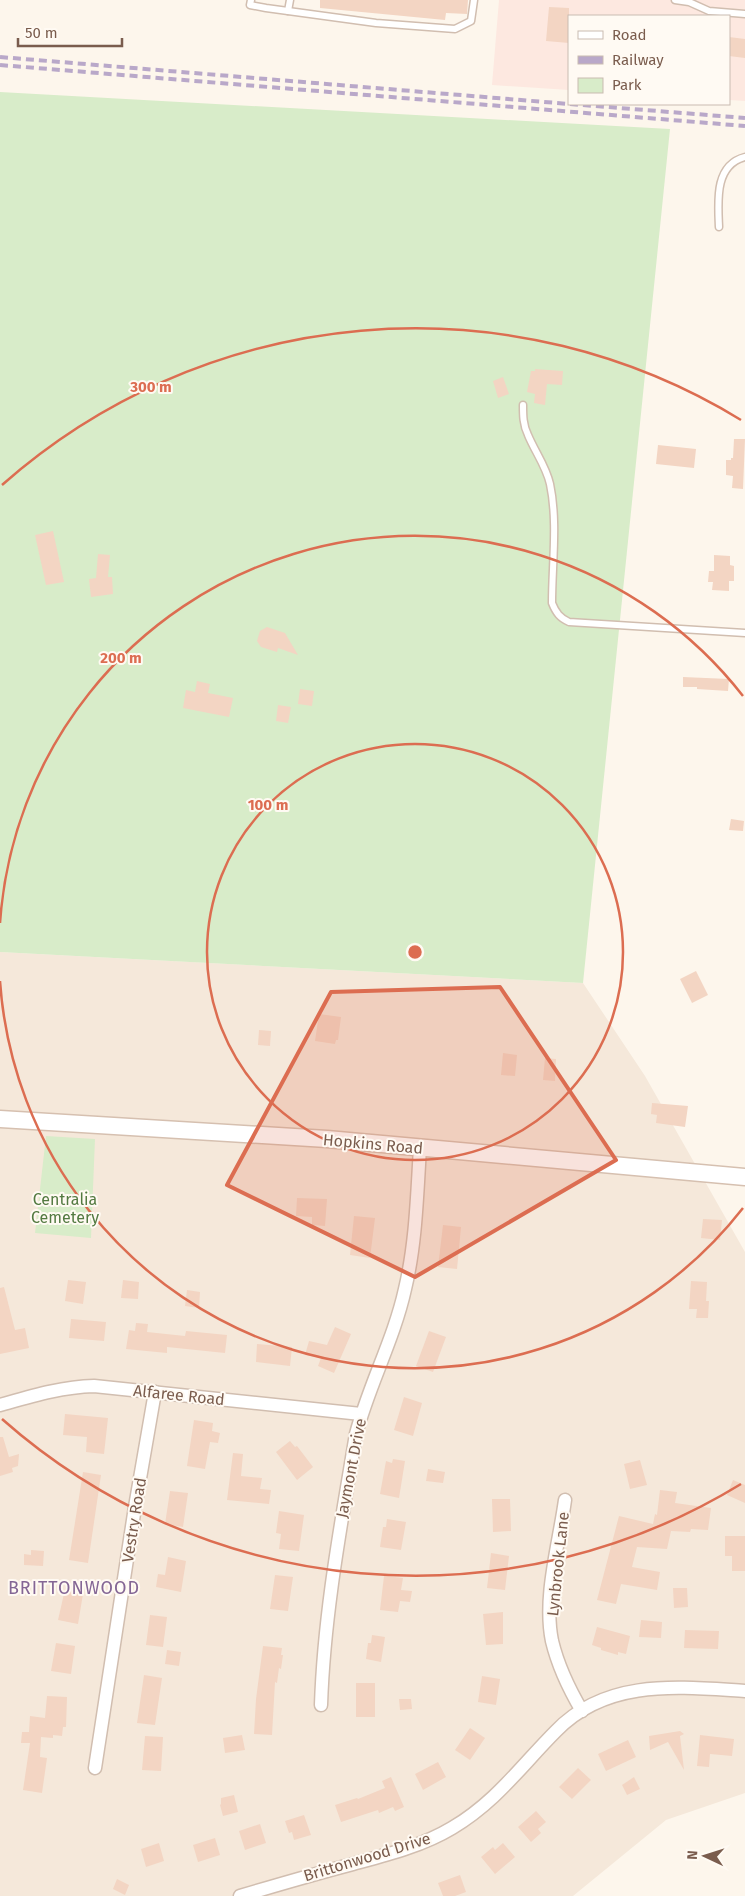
<svg xmlns="http://www.w3.org/2000/svg" width="745" height="1896" font-family="'Fira Sans',sans-serif">
	<rect width="100%" height="100%" fill="#fdf6ec"/>
	<polygon fill="#f5e8da" points="0,952 583,983 645,1076 745,1252 745,1793 666,1820 573,1896 0,1896"/>
	<polygon fill="#fde8e0" points="499,0 745,0 745,101 729,100 729,16 569,16 569,90 492,85"/>
	<g fill="#d8ecc9">
		<polygon points="0,92 670,129 583,983 0,952"/>
		<polygon points="46,1136 95,1139 91,1238 35,1233"/>
	</g>
	<g fill="#f3d5c3">
		<polygon points="320,0 468,0 467,14 446,13 445,20 320,8"/>
		<polygon points="549,7 569,8 569,43 546,41"/>
		<polygon points="729,37 745,39 745,58 729,56"/>
		<polygon points="535,369 563,371 562,385 547,384 545,405 534,403 535,394 527,392 531,371 535,371"/>
		<polygon points="503,377 509,394 498,398 493,381"/>
		<polygon points="734,439 745,439 743,489 732,488 733,476 726,475 726,460 731,460 731,458 733,458"/>
		<polygon points="658,445 696,449 694,468 656,464"/>
		<polygon points="53,531 64,582 46,585 35,535"/>
		<polygon points="98,554 110,555 108,577 112,577 113,594 91,597 89,579 96,578"/>
		<polygon points="714,555 730,556 730,565 734,566 734,581 729,581 729,591 712,590 713,582 708,582 709,571 714,571"/>
		<polygon points="267,627 285,633 298,655 278,648 277,652 261,647 257,641 260,631"/>
		<polygon points="683,677 729,679 728,691 697,689 697,687 683,687"/>
		<polygon points="197,681 210,684 208,693 233,698 229,717 183,708 186,690 195,692"/>
		<polygon points="300,689 314,691 312,706 298,704"/>
		<polygon points="278,705 291,707 288,723 276,721"/>
		<polygon points="731,819 744,821 743,831 729,830"/>
		<polygon points="696,971 708,995 692,1003 680,979"/>
		<polygon points="319,1014 341,1017 338,1040 336,1040 335,1044 315,1041"/>
		<polygon points="259,1030 271,1031 270,1046 258,1045"/>
		<polygon points="503,1053 517,1055 515,1076 501,1075"/>
		<polygon points="545,1058 556,1059 555,1081 543,1080"/>
		<polygon points="652,1103 688,1106 685,1127 656,1123 657,1115 651,1114"/>
		<polygon points="297,1198 327,1199 325,1226 312,1225 312,1217 296,1216"/>
		<polygon points="354,1216 375,1218 370,1258 350,1255"/>
		<polygon points="703,1219 722,1220 720,1240 701,1238"/>
		<polygon points="443,1225 461,1227 457,1269 438,1267"/>
		<polygon points="68,1280 86,1282 83,1304 65,1301"/>
		<polygon points="123,1280 139,1282 138,1299 121,1298"/>
		<polygon points="691,1281 707,1282 706,1301 709,1301 708,1318 696,1318 697,1309 689,1309"/>
		<polygon points="4,1287 15,1330 25,1328 29,1348 0,1354 0,1288"/>
		<polygon points="187,1290 200,1292 199,1308 185,1306"/>
		<polygon points="71,1319 106,1322 104,1341 69,1338"/>
		<polygon points="136,1323 148,1324 147,1332 185,1336 186,1331 227,1335 225,1353 167,1347 167,1353 126,1349 129,1330 135,1331"/>
		<polygon points="335,1327 351,1334 334,1373 318,1366 321,1358 305,1355 309,1341 327,1345"/>
		<polygon points="429,1331 446,1337 433,1372 416,1366"/>
		<polygon points="257,1344 292,1347 290,1366 256,1362"/>
		<polygon points="404,1397 422,1403 413,1436 394,1430"/>
		<polygon points="65,1414 108,1418 104,1454 86,1452 87,1437 63,1435"/>
		<polygon points="194,1420 213,1423 212,1431 220,1433 218,1443 210,1442 205,1469 187,1466"/>
		<polygon points="0,1437 3,1437 9,1457 19,1454 18,1466 12,1468 13,1472 0,1476"/>
		<polygon points="290,1441 295,1447 297,1446 313,1467 297,1480 276,1452"/>
		<polygon points="233,1453 243,1454 241,1476 262,1478 260,1489 271,1490 269,1504 227,1500"/>
		<polygon points="393,1459 405,1461 399,1498 380,1494 386,1461 392,1463"/>
		<polygon points="640,1460 647,1485 630,1489 624,1464"/>
		<polygon points="428,1469 445,1472 443,1483 426,1481"/>
		<polygon points="83,1472 101,1475 88,1563 69,1560"/>
		<polygon points="733,1480 745,1485 745,1503 727,1495"/>
		<polygon points="660,1490 677,1492 675,1503 711,1508 708,1530 691,1529 690,1532 671,1531 667,1549 637,1547 632,1567 660,1572 657,1590 621,1584 616,1604 597,1600 619,1516 653,1524 655,1514 657,1515"/>
		<polygon points="170,1491 188,1493 183,1527 165,1524"/>
		<polygon points="492,1499 510,1499 511,1531 493,1532"/>
		<polygon points="279,1511 304,1515 299,1551 279,1549 281,1534 276,1533"/>
		<polygon points="387,1519 406,1522 401,1550 380,1547 383,1527 386,1527"/>
		<polygon points="725,1536 745,1536 745,1571 732,1571 732,1556 725,1556"/>
		<polygon points="31,1550 44,1551 43,1566 24,1565 24,1554 31,1555"/>
		<polygon points="491,1553 509,1556 505,1590 487,1588"/>
		<polygon points="168,1557 186,1561 181,1592 156,1587 158,1574 165,1575"/>
		<polygon points="275,1575 293,1577 288,1611 270,1609"/>
		<polygon points="384,1576 403,1578 401,1590 412,1591 410,1602 400,1601 398,1612 380,1610"/>
		<polygon points="66,1585 84,1588 78,1624 58,1620"/>
		<polygon points="673,1588 687,1588 688,1607 674,1608"/>
		<polygon points="503,1612 503,1644 486,1645 483,1614"/>
		<polygon points="150,1615 167,1617 163,1647 146,1645"/>
		<polygon points="641,1620 662,1622 661,1638 639,1637"/>
		<polygon points="597,1627 630,1636 626,1654 618,1652 618,1655 601,1650 601,1648 592,1645"/>
		<polygon points="685,1630 719,1631 718,1649 684,1648"/>
		<polygon points="372,1635 385,1637 381,1662 366,1659 368,1643 371,1643"/>
		<polygon points="56,1643 75,1646 71,1674 51,1671"/>
		<polygon points="263,1646 282,1648 281,1655 283,1655 281,1669 279,1668 277,1683 275,1682 272,1735 254,1734 256,1699"/>
		<polygon points="167,1650 181,1652 179,1666 165,1664"/>
		<polygon points="144,1675 162,1678 155,1725 137,1723"/>
		<polygon points="482,1676 500,1679 496,1705 478,1702"/>
		<rect x="356" y="1683" width="19" height="34"/>
		<polygon points="47,1696 67,1697 66,1727 63,1727 62,1736 53,1735 53,1738 41,1737 40,1757 47,1758 42,1793 23,1790 30,1743 21,1743 22,1732 29,1732 30,1716 45,1718"/>
		<polygon points="399,1699 411,1699 412,1709 400,1710"/>
		<polygon points="470,1728 485,1738 470,1760 455,1750"/>
		<polygon points="680,1731 684,1734 680,1736 684,1770 668,1742 650,1750 649,1736"/>
		<polygon points="242,1735 245,1750 225,1753 223,1738"/>
		<polygon points="700,1735 734,1739 732,1756 710,1754 709,1767 697,1766"/>
		<polygon points="145,1736 163,1737 161,1771 142,1770"/>
		<polygon points="628,1740 636,1757 606,1771 598,1754"/>
		<polygon points="438,1762 446,1777 423,1790 415,1774"/>
		<polygon points="578,1768 591,1780 572,1799 559,1787"/>
		<polygon points="391,1777 404,1807 395,1811 393,1807 379,1813 378,1810 341,1822 335,1805 357,1798 358,1799 385,1788 382,1781"/>
		<polygon points="634,1777 640,1789 627,1795 622,1785"/>
		<polygon points="234,1795 238,1812 223,1816 220,1805 221,1804 221,1798"/>
		<polygon points="536,1811 546,1822 538,1829 541,1833 531,1842 518,1827"/>
		<polygon points="304,1815 311,1835 294,1840 292,1832 289,1833 285,1821"/>
		<polygon points="260,1824 266,1843 245,1850 239,1831"/>
		<polygon points="215,1838 220,1855 198,1862 193,1845"/>
		<polygon points="159,1843 164,1861 146,1867 141,1849"/>
		<polygon points="503,1843 515,1857 495,1874 481,1857 493,1847 495,1850"/>
		<polygon points="460,1875 466,1892 455,1896 443,1896 438,1883"/>
		<polygon points="117,1879 129,1885 125,1895 113,1889"/>
	</g>
	<g fill="none" stroke-linecap="round" stroke-linejoin="round">
		<defs>
			<g id="service">
				<polyline points="251,0 250,5 266,8 376,23 455,29 471,21 474,0"/>
				<polyline points="675,0 689,2 709,11 745,14"/>
				<polyline points="288,11 290,0"/>
				<path d="M719,227C718,202 714,165 745,157"/>
				<path d="M523,405C523,415 523,425 528,435C535,452 546,466 550,484C558,522 552,564 552,603C556,613 560,618 569,622L745,633"/>
			</g>
			<g id="minor">
				<path d="M0,1405C32,1396 61,1387 94,1386L361,1414"/>
				<path d="M565,1500C559,1544 543,1597 552,1641C558,1666 569,1689 582,1711"/>
				<path d="M321,1705C324,1614 341,1524 356,1434C369,1385 394,1339 405,1289C416,1243 417,1195 420,1148"/>
				<polyline points="95,1768 135,1507 155,1392"/>
				<path d="M240,1896C277,1885 315,1874 353,1864C386,1855 422,1846 452,1828C496,1802 521,1766 556,1731C607,1678 679,1687 745,1691"/>
			</g>
			<polyline id="secondary" points="0,1119 327,1139 745,1177"/>
		</defs>
		<use href="#service" stroke="#d1beb0" stroke-width="9"/>
		<use href="#minor" stroke="#d1beb0" stroke-width="15"/>
		<use href="#secondary" stroke="#d6c0b0" stroke-width="19"/>
		<use href="#service" stroke="#fff" stroke-width="6"/>
		<use href="#minor" stroke="#fff" stroke-width="12"/>
		<use href="#secondary" stroke="#fff" stroke-width="16"/>
		<g stroke="#b9a8c9" stroke-width="4" stroke-dasharray="8 5" stroke-linecap="butt">
			<polyline points="0,57 569,104"/>
			<polyline points="0,65 745,126"/>
			<polyline points="570,104 745,118"/>
		</g>
	</g>
	<path fill="#dc6d51" fill-opacity="0.2" stroke="#dc6d51" stroke-width="4" stroke-linejoin="round" d="M500,987L616,1160L415,1277L227,1185L331,992Z"/>
	<g fill="none" stroke="#dc6d51" stroke-width="2.5">
		<circle cx="415" cy="952" r="208"/>
		<path d="M743 1208A416 416 0 0 1 0 981M0 923A416 416 0 0 1 743 696"/>
		<path d="M741 1484A624 624 0 0 1 2 1419M2 485A624 624 0 0 1 741 420"/>
	</g>
	<g text-anchor="middle" dominant-baseline="central" stroke-width="4" stroke-linejoin="round" paint-order="stroke">
		<g font-size="16" fill="#7a5c4d" stroke="#fffaf3">
			<text transform="translate(373 1144) rotate(5)">Hopkins Road</text>
			<text transform="translate(179 1395) rotate(6)">Alfaree Road</text>
			<text transform="translate(351 1468) rotate(-79)">Jaymont Drive</text>
			<text transform="translate(134 1520) rotate(-81)">Vestry Road</text>
			<text transform="translate(558 1564) rotate(-84)">Lynbrook Lane</text>
			<text transform="translate(367 1857) rotate(-17)">Brittonwood Drive</text>
		</g>
		<g font-size="16" fill="#537a41" stroke="#fffaf3">
			<text x="65" y="1199">Centralia<tspan x="65" dy="18">Cemetery</tspan></text>
		</g>
		<g font-size="18" letter-spacing="1" fill="#846695" stroke="#fffaf3">
			<text x="74" y="1588">BRITTONWOOD</text>
		</g>
	</g>
	<circle cx="415" cy="952" r="8" fill="#dc6d51" stroke="#fffaf3" stroke-width="2.5"/>
	<g font-size="15" text-anchor="middle" font-weight="bold" fill="#dc6d51" stroke="#fffaf3" stroke-width="4" stroke-linejoin="round" paint-order="stroke">
		<text x="151" y="392">300 m</text>
		<text x="121" y="663">200 m</text>
		<text x="268" y="810">100 m</text>
	</g>
	<rect x="568" y="15" width="162" height="90" fill="#fffaf3" stroke="#cabbb1"/>
	<rect x="578" y="31" width="25" height="8" fill="#ffffff" stroke="#cabbb1"/>
	<text x="612" y="40" font-size="15" fill="#7a5c4d">Road</text>
	<rect x="578" y="56" width="25" height="8" fill="#b9a8c9" stroke="#cabbb1"/>
	<text x="612" y="65" font-size="15" fill="#7a5c4d">Railway</text>
	<rect x="578" y="78" width="25" height="15" fill="#d8ecc9" stroke="#cabbb1"/>
	<text x="612" y="90" font-size="15" fill="#7a5c4d">Park</text>
	<g transform="translate(705 1856) rotate(274)" stroke="#fffaf3" stroke-width="4" paint-order="stroke">
	<path d="M0-4L9 19L0 12L-9 19Z" fill="#7a5c4d"/>
	<text y="-8" font-size="14" font-weight="bold" text-anchor="middle" fill="#7a5c4d">N</text>
	</g>
	<path d="M18 38v8h104v-8" fill="none" stroke="#7a5c4d" stroke-width="2.5"/>
	<text x="25" y="38" font-size="15" fill="#7a5c4d" stroke="#fffaf3" stroke-width="4" paint-order="stroke">50 m</text>
</svg>
